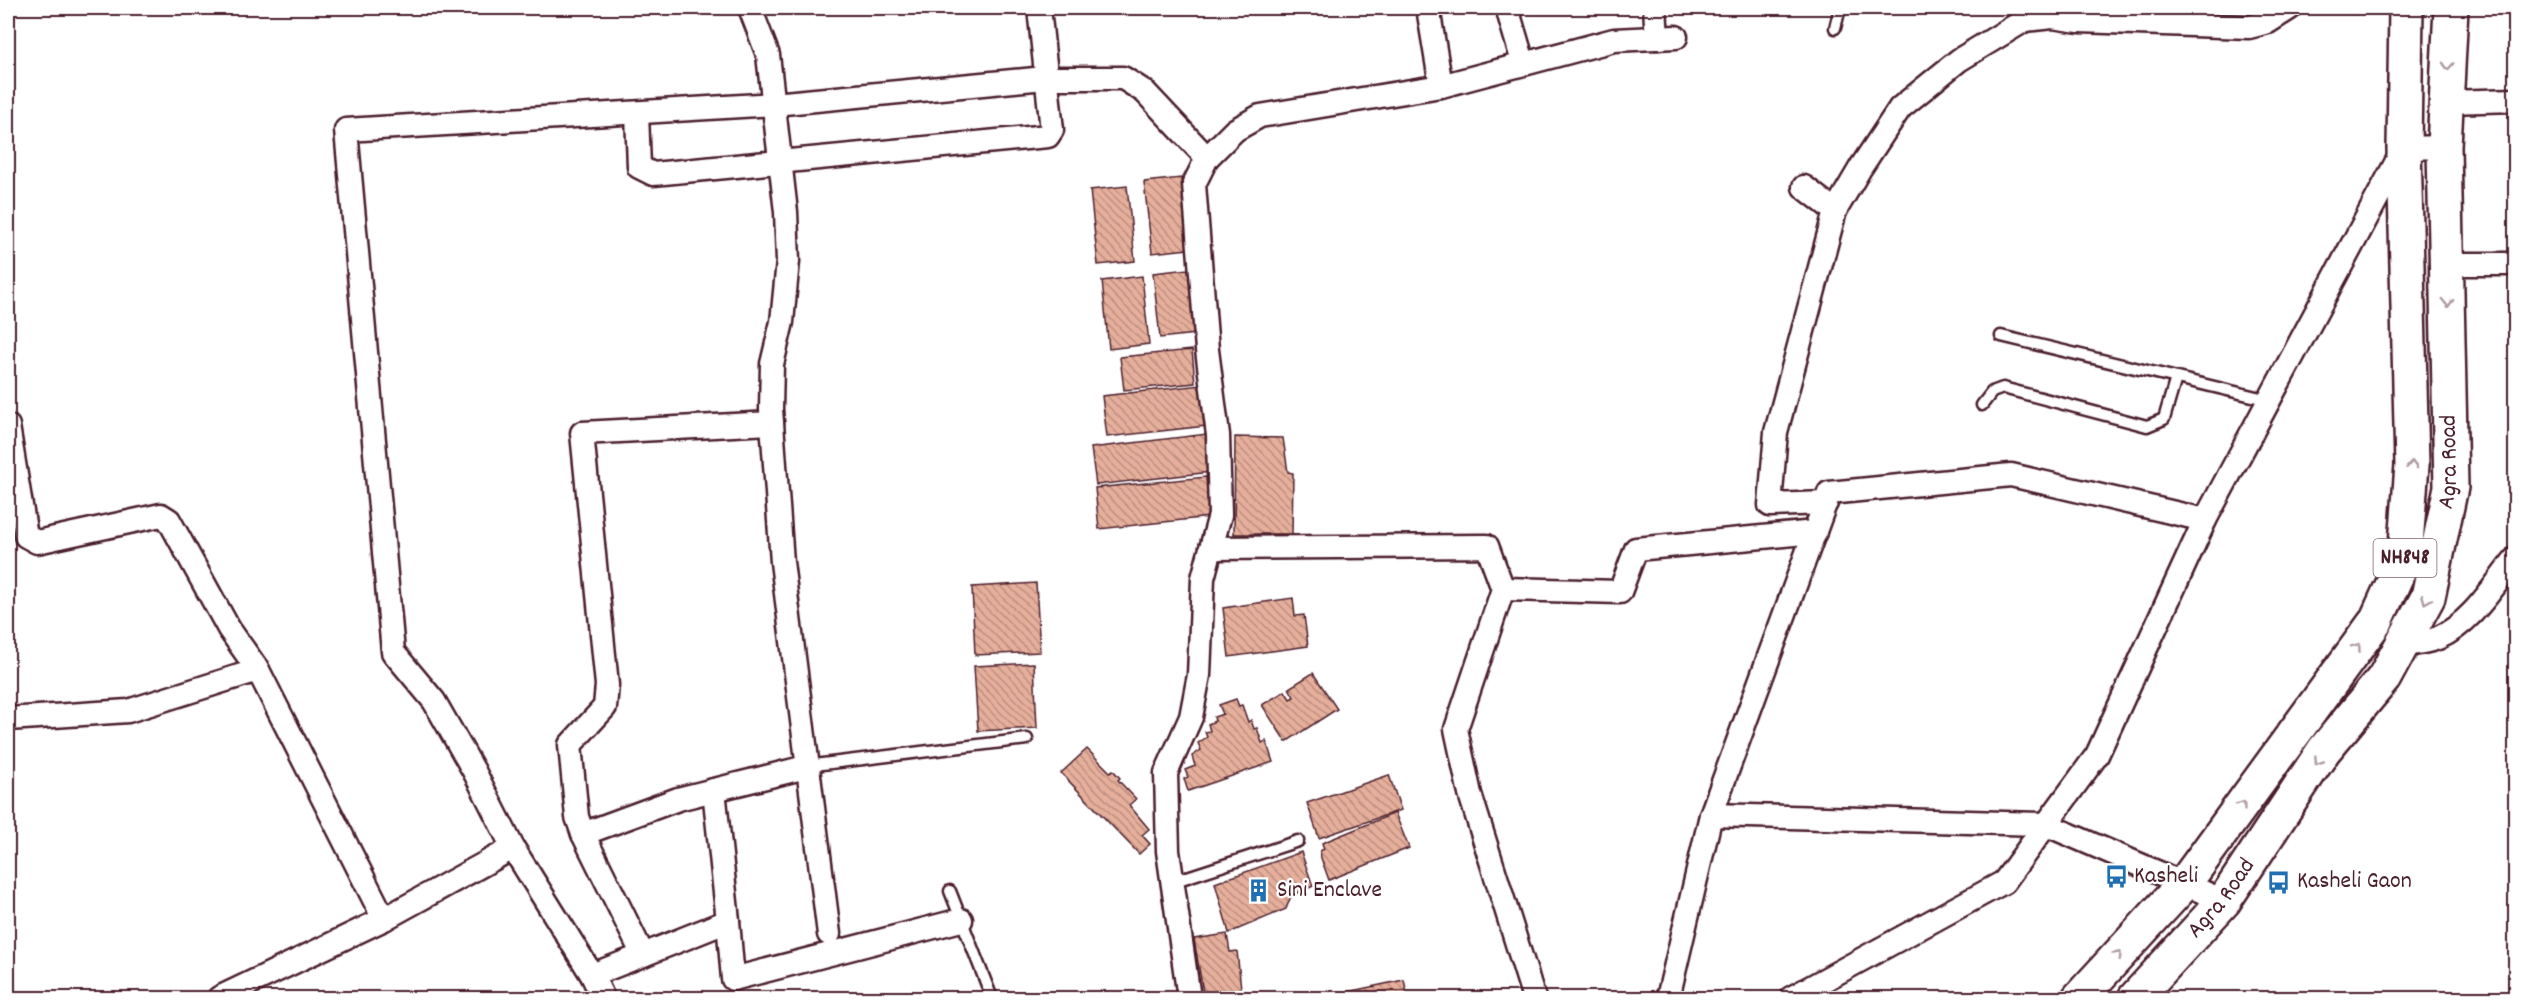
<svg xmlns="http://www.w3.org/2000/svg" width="2523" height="1006" font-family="Dekko,sans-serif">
	<defs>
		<pattern id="building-back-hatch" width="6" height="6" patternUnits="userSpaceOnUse" patternTransform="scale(1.5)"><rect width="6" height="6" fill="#e6af9c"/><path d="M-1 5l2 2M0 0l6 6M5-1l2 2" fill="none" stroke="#bc8e7f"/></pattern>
	</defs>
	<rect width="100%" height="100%" fill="#fff"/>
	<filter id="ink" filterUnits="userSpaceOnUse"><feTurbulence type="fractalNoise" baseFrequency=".0167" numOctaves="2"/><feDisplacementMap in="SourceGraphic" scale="12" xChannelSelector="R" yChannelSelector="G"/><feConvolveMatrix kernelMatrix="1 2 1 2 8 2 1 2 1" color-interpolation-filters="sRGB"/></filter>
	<g filter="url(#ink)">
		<g fill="url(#building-back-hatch)" stroke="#4a1f2b" stroke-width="1.5">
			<polygon points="1181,178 1188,249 1152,253 1144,182"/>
			<polygon points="1127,186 1135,261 1098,265 1090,190"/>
			<polygon points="1188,269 1195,334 1160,338 1153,273"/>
			<polygon points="1142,276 1149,344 1109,349 1102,281"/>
			<polygon points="1192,350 1195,383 1124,390 1120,357"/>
			<polygon points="1201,385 1206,426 1107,437 1102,396"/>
			<polygon points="1207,434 1211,472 1096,485 1091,448"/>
			<polygon points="1235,437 1283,438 1288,472 1293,473 1292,534 1234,534"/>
			<polygon points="1206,477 1210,517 1099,529 1095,488"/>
			<polygon points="1036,583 1040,652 975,655 972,587"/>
			<polygon points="1293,598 1295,616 1304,615 1308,646 1229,657 1223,608"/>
			<polygon points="1034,663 1037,728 978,731 974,666"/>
			<polygon points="1313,673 1337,709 1286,742 1262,705 1285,691 1290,699 1294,697 1289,688"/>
			<polygon points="1236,699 1239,706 1242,705 1248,722 1251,720 1254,729 1257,728 1262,743 1266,741 1273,762 1188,791 1184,779 1188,777 1185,770 1195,766 1192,756 1201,750 1198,743 1207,737 1205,732 1210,731 1208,724 1215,721 1214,717 1223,714 1219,705"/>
			<polygon points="1087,749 1110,772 1113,770 1120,778 1118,780 1136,799 1129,805 1149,829 1142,835 1150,844 1139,854 1061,773"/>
			<polygon points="1389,775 1401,810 1319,838 1307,803"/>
			<polygon points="1395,813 1409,848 1329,880 1321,858 1320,851 1324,849 1322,843"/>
			<polygon points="1301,852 1313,886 1291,896 1286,909 1229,933 1215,883"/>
			<polygon points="1227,934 1230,952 1237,951 1242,998 1204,998 1194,939"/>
			<polygon points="1404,980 1408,998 1338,998 1337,994"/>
		</g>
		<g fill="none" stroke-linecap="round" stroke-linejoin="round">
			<defs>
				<g id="service">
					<polyline points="1835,28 1840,8"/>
					<polyline points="2001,336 2269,400"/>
					<polyline points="1982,405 1992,392 2003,388 2147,426 2164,419 2176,378"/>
					<polyline points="806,766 1027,739"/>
					<polyline points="1172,882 1298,841"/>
					<polyline points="950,891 992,998"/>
				</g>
				<g id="minor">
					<polyline points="750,8 768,55 786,212 788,261 782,322 772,364 771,409 782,562 829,934"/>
					<polyline points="1428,8 1441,86"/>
					<polyline points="1507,8 1523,62"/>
					<polyline points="1655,8 1657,38"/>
					<polyline points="2447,102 2516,100"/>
					<polyline points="637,113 639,167 653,174 1048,136 1052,130 1039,8"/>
					<polyline points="1804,187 1835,211"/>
					<polyline points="2447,264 2516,264"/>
					<polyline points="772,423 582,433 607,685 605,707 570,745 577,817 583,834 678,799 806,767"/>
					<polyline points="8,426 26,536 37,542 161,515 169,520 229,629 258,670 384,919 513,848"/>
					<polyline points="1826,503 1770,505 1776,432 1835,211 1861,167 1900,108 1959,60 2025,20 2052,17 2079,21 2249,27 2268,22 2290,8"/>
					<polyline points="1211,548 1487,546 1503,589 1456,729 1470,794 1534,998"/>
					<polyline points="1503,589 1620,592 1636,549 1815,532"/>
					<path d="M2401,646C2413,644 2427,642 2438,638C2472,623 2493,586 2516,558"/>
					<polyline points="8,719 128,711 258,670"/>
					<polyline points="1711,815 2045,824 2224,901"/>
					<polyline points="583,834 643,955 592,975"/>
					<polyline points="728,921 733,979 961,920"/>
					<polyline points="643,955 728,921 714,790"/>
					<polyline points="219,998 384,919"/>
					<polyline points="603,998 592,975 513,848 474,771 434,701 393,652 346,130 774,104 1045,78 1123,78 1145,92 1207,158"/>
					<polyline points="1189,998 1168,851 1166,773 1191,717 1199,675 1203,578 1220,515 1218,435 1207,350 1194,184 1207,158 1235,130 1260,116 1441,86 1614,40 1676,37"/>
					<polyline points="1668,998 1711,815 1829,493 2011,475 2205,520"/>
					<polyline points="1791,998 2004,882 2097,755 2205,520 2404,148 2444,147"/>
				</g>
				<g id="trunk">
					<polyline points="2079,998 2184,884 2376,621 2405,557 2412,465 2404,148 2406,8"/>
					<path id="s1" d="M2135,998L2224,901L2324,750L2384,678L2428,597L2451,487L2444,147L2451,8"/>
				</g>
			</defs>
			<use href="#service" stroke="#4a1f2b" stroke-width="15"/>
			<use href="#minor" stroke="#4a1f2b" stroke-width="27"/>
			<use href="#trunk" stroke="#4a1f2b" stroke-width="38"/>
			<use href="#service" stroke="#fff" stroke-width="10"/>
			<use href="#minor" stroke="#fff" stroke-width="22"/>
			<use href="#trunk" stroke="#fff" stroke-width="33"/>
		</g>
		<defs><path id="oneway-chevron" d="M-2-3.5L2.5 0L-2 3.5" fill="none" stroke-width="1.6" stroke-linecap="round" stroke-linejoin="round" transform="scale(1.5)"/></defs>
		<g stroke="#ae9aa0">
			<use href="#oneway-chevron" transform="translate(2448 66) rotate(93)"/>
			<use href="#oneway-chevron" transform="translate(2448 303) rotate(89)"/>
			<use href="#oneway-chevron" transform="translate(2412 465) rotate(-88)"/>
			<use href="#oneway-chevron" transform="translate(2426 600) rotate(113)"/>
			<use href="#oneway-chevron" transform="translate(2357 647) rotate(-54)"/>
			<use href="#oneway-chevron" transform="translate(2318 761) rotate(124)"/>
			<use href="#oneway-chevron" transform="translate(2242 805) rotate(-54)"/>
			<use href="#oneway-chevron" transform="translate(2118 955) rotate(-47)"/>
		</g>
	</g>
	<defs>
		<symbol id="bus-bare" viewBox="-9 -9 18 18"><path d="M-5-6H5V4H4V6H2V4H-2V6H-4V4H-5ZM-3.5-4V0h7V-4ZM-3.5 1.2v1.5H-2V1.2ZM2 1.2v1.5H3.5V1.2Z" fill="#1f6fb2" stroke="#fff" stroke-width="2.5" paint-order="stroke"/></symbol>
		<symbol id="building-bare" viewBox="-9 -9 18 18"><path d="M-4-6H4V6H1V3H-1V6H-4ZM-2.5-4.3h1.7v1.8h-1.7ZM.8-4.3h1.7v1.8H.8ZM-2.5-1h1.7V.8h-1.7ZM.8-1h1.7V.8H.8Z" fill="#1f6fb2" stroke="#fff" stroke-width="2.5" paint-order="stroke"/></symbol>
	</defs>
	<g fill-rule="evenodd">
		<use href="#bus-bare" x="2100" y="860" width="33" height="33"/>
		<use href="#bus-bare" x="2262" y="866" width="33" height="33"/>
		<use href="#building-bare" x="1242" y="874" width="33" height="33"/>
	</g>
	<g text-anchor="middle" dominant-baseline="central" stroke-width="4.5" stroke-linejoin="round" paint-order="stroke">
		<rect fill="#fff" stroke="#80626b" stroke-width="1.5" x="2373.5" y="539" width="63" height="38" rx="4.5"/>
		<g font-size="22" font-weight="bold" fill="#4a1f2b">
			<text x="2405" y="558">NH848</text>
		</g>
		<g font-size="24" fill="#4a1f2b" stroke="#fff">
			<text stroke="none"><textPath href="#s1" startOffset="636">Agra Road</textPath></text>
			<text stroke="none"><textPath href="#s1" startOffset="132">Agra Road</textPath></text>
		</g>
		<g font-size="24" fill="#4a1f2b" stroke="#fff" text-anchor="start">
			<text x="2134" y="877">Kasheli</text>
			<text x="2297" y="882">Kasheli Gaon</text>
			<text x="1277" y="891">Sini Enclave</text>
		</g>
	</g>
	<rect width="2523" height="1006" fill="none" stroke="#fff" stroke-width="30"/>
	<rect x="15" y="15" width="2493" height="976" fill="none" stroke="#4a1f2b" stroke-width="2" filter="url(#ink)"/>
</svg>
